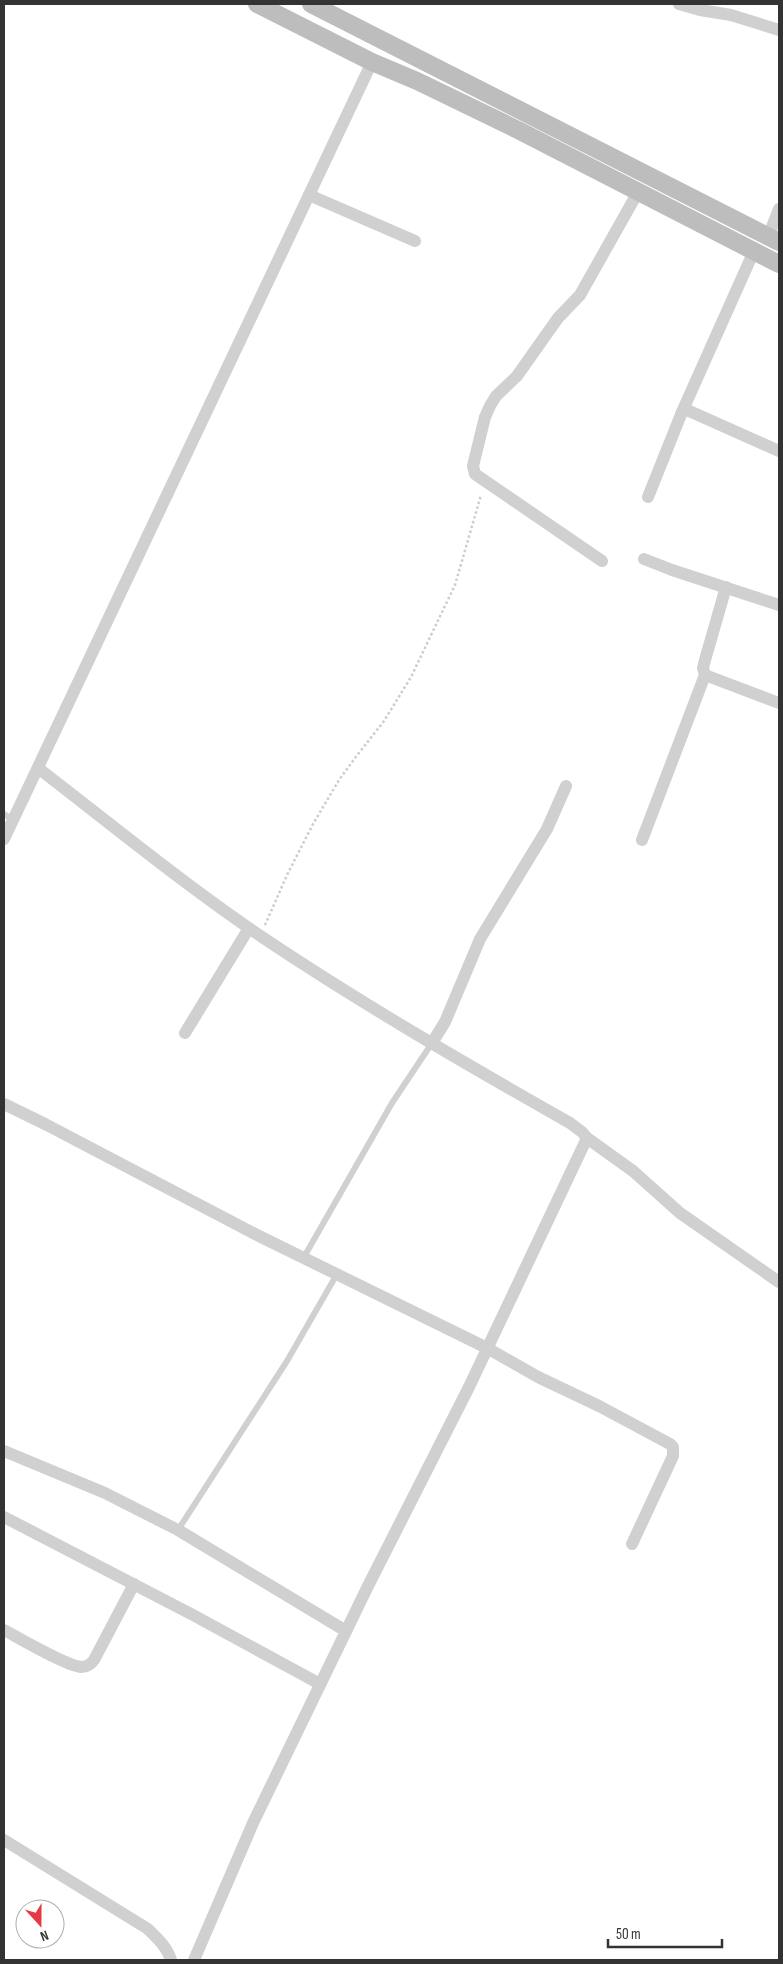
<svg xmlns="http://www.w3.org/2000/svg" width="783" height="1964" font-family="'Sofia Sans Condensed',sans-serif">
	<rect width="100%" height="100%" fill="#fff"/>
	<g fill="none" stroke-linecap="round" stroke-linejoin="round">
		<polyline stroke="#cdcdcd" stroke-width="2.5" stroke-dasharray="2.5 2.5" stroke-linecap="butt" points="265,925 287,875 313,824 339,780 355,758 384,721 411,677 455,585 481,495"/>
		<g stroke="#d0d0d0" stroke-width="6">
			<polyline points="4,814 13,820"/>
			<polyline points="304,1257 392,1103 432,1043"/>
			<polyline points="178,1530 287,1361 337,1274"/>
		</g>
		<g stroke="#d0d0d0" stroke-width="12">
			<polyline points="679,4 700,10 731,15 779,30"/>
			<polyline points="309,195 415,241"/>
			<polyline points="768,237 779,209"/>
			<polyline points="682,412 687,410 779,451"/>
			<polyline points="648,497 682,412 754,251"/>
			<polyline points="644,559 672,570 779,605"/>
			<polyline points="602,561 475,474 473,466 485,417 490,406 496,396 517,376 529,359 558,318 580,295 638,192"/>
			<polyline points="726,587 705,660 703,668 705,675 779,703"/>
			<path d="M38,768C112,825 185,885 262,937C362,1004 466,1064 570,1123L582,1132L587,1138L469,1387L367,1588L253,1823L194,1960"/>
			<polyline points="4,839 372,62"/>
			<polyline points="642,840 705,675"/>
			<polyline points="185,1033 249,928"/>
			<polyline points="432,1043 445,1022 480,939 547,829 566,786"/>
			<polyline points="4,1104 45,1124 259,1236 487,1348 538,1377 599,1406 670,1444 673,1447 673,1456 632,1544"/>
			<polyline points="587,1138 633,1171 680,1213 779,1282"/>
			<polyline points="4,1451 105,1493 178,1530 346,1631"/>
			<polyline points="4,1517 193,1615 320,1684"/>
			<path d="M4,1630C21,1639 65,1665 81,1667C87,1667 91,1664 94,1660L134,1584"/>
			<path d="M4,1840L148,1929C158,1939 167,1947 171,1960"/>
		</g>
		<g stroke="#bdbdbd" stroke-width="18">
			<polyline points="257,4 372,62 417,81 518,130 779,264"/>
			<polyline points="311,4 779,242"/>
		</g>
	</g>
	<rect width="783" height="1964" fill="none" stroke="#333333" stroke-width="10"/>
	<g transform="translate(40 1924) rotate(159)"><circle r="24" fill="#ffffff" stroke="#adadad"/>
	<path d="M0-4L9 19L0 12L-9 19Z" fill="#e63946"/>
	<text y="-8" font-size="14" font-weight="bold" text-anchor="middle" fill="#333333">N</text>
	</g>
	<path d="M608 1939v8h114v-8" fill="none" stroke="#333333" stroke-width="2.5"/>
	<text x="616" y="1939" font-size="15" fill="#333333" stroke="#ffffff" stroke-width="4" paint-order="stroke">50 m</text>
</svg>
